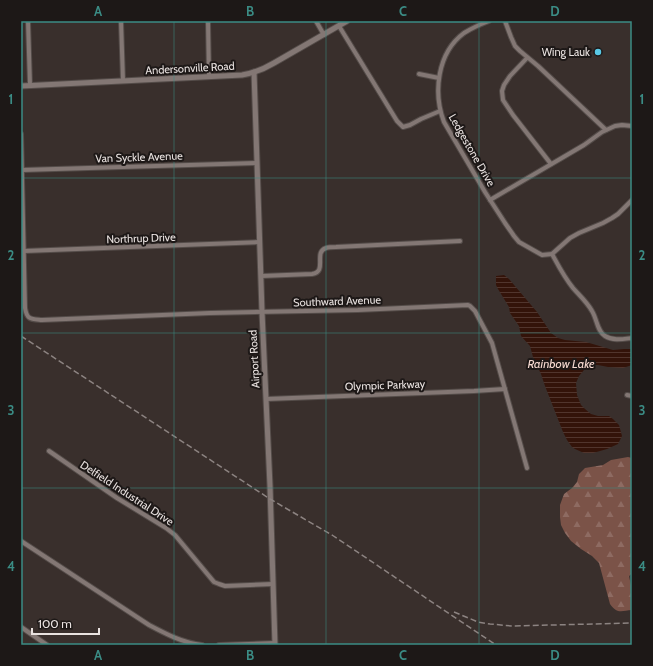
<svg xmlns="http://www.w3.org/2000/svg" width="653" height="666" font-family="Cabin,sans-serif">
	<defs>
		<pattern id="forest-firs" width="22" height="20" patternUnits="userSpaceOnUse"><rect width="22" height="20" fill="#7b5348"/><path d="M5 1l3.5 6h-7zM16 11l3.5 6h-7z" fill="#8e6b62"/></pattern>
		<pattern id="water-rules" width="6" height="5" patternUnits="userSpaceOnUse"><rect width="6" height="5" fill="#331309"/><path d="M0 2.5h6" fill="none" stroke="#51352d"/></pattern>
	</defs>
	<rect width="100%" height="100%" fill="#392f2c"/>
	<path fill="url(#forest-firs)" d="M628,457L632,458V573L629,576L632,590V610C621,611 617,614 610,604L599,563L592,556L581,549L571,541L565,533L561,525L560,517V505L564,494L572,488L577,482L579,474L585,468L603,465L611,460Z"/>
	<polygon fill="url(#water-rules)" points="504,275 509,279 537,312 551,333 558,338 565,340 586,342 613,350 624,349 632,349 632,365 623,368 608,367 598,365 592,365 584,370 579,376 576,383 577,395 581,405 585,409 591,414 598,416 609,416 613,419 619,425 622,436 618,444 607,449 593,453 584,453 575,449 572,447 567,440 563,432 545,386 541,374 533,357 530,346 521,336 519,326 510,313 509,307 498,289 496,285 496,276"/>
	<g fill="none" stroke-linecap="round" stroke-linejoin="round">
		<defs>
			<g id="minor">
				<polyline points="28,21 30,85"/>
				<polyline points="121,21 123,81"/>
				<polyline points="208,21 209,77"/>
				<polyline points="316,21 324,35"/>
				<path d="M489,21C481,24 472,28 464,33C437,53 433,93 444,122L485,192L505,223L514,236L519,242L542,255L552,254L570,238L579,233L603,223L612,218L618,214L632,200"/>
				<polyline points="505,21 511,37 515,46 520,51 538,66 606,130"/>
				<polyline points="339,26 397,121 403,127 410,125 421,119 440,111"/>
				<polyline points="527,58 510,76 504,85 502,91 503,100 513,115 551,164"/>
				<polyline points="419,74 439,78"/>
				<path d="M21,134L25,308C27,320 31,319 42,320L210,313L358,310L468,305L470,306L475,311L492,343L527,468"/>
				<polyline points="22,170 257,163"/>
				<polyline points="490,200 584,145 602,132 615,126 622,125 632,126"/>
				<polyline points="24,251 260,242"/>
				<path d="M552,254C558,265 564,277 573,288C580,296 587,302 592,311C597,319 597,331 605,336C613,341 623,339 632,338"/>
				<path d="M261,276L312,274C328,272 313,252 326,248C329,247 333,247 336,247L460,241"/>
				<polyline points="627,395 632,396"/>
				<polyline points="266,399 474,391 505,389"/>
				<polyline points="49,451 117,498 166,528 175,535 214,582 219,584 225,586 273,584"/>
				<path d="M21,541L149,625C166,634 183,643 202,645"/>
				<polyline points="21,627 47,645"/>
				<polyline points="219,645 275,643"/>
			</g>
			<g id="tertiary">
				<polyline points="254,72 262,312 270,486 275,645"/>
				<path d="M21,86L242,75C254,73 264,69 274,63L347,21"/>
			</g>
		</defs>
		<use href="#minor" stroke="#544c49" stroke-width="6"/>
		<use href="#tertiary" stroke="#544c49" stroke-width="7"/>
		<use href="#minor" stroke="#837774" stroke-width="4"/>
		<use href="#tertiary" stroke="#837774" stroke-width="5"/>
		<g stroke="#8c8381" stroke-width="1.5" stroke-dasharray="6 3" stroke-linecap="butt">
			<polyline points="21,336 270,499 332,535 496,645"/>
			<polyline points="454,612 478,622 490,624 512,626 632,623"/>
		</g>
	</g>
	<path fill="none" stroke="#3b8c85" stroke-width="1" stroke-opacity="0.55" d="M174,21V645M326,21V645M479,21V645M21,178H632M21,333H632M21,488H632"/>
	<circle fill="#59c8e5" stroke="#1d1817" stroke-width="1.5" cx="598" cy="52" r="4"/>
	<g text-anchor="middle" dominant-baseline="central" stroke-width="4" stroke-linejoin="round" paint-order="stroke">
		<g font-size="11" fill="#e9e2e0" stroke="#1d1817" text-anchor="end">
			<text x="590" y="52">Wing Lauk</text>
		</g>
		<g font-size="11" fill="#e9e2e0" stroke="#1d1817">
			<text transform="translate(190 68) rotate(-3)">Andersonville Road</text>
			<text transform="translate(472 150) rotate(60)">Ledgestone Drive</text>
			<text transform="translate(139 157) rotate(-2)">Van Syckle Avenue</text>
			<text transform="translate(141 238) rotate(-2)">Northrup Drive</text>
			<text transform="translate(337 301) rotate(-2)">Southward Avenue</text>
			<text transform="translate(254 359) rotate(-93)">Airport Road</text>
			<text transform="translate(385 385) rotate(-2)">Olympic Parkway</text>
			<text transform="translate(127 493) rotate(33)">Delfield Industrial Drive</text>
		</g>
		<g font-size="12" font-style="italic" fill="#f8dbd2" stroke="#1d1817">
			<text x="561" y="363">Rainbow Lake</text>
		</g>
	</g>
	<rect width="653" height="666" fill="none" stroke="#1d1817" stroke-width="44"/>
	<path d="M32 628v6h67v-6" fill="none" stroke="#e9e2e0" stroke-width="2"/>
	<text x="38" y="628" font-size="12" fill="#e9e2e0" stroke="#1d1817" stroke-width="3" paint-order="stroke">100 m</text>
	<rect x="22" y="22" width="609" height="622" fill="none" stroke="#3b8c85" stroke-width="1.5"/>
	<g font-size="13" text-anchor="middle" font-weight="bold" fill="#3b8c85">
		<text x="98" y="16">A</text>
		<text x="250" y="16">B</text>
		<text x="403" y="16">C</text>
		<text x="555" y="16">D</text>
		<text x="11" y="104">1</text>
		<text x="642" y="104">1</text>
		<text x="11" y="260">2</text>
		<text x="642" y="260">2</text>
		<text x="11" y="415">3</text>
		<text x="642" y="415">3</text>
		<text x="11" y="571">4</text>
		<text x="642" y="571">4</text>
		<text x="98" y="660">A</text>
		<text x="250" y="660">B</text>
		<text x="403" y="660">C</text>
		<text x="555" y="660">D</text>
	</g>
</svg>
